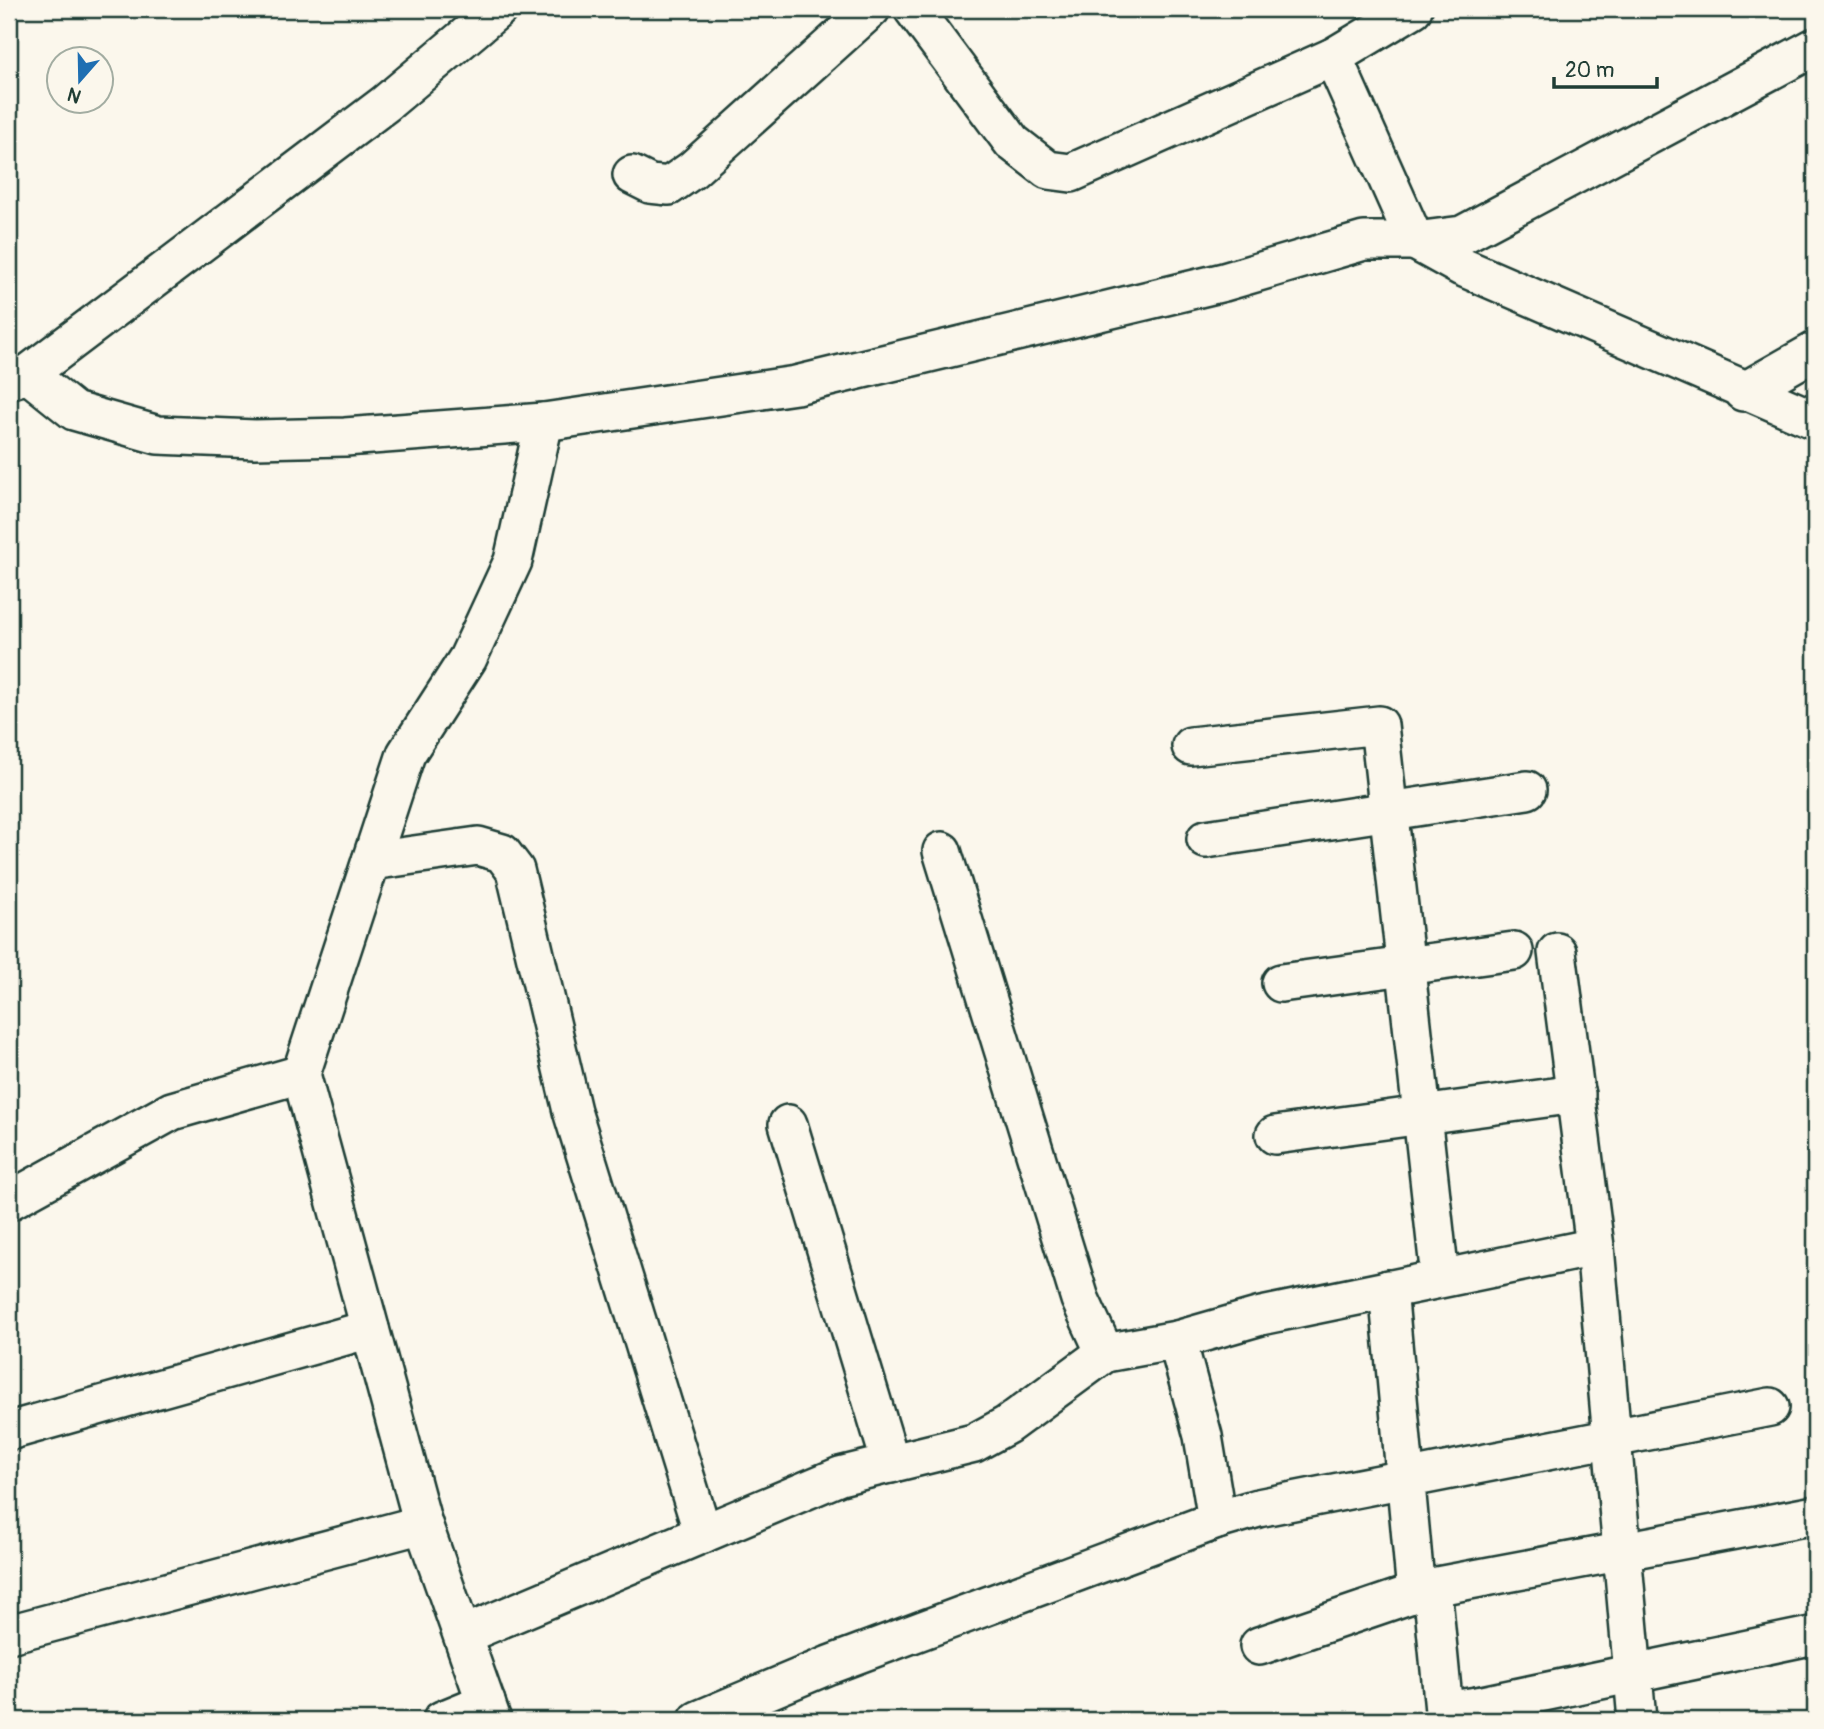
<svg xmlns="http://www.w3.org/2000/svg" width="1824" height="1729" font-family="Pangolin,sans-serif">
	<rect width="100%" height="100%" fill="#fbf7ec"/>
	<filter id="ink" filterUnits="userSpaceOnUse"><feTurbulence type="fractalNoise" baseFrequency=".0143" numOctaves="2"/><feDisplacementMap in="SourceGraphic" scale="14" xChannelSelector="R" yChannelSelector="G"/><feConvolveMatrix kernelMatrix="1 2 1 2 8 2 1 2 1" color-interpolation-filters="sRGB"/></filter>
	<g filter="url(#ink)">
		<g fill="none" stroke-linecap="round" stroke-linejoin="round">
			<defs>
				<g id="street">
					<polyline points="913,9 1012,142 1048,170 1071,173 1333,57 1413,9"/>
					<polyline points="1333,57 1415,241 1462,267 1815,420"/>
					<polyline points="632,175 650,184 669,186 692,170 871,9"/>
					<polyline points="28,374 74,411 158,435 255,439 345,437 544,422 796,385 1224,282 1364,241 1415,241 1462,235 1815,47"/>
					<polyline points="9,380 28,374 385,104 498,9"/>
					<polyline points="1743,392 1815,351"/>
					<polyline points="1191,746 1379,725 1440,1278"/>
					<polyline points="1206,839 1527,790"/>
					<polyline points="942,851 1080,1299 1105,1353"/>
					<polyline points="371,861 478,846 502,853 515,870 572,1111 703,1534"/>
					<polyline points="1557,952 1595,1247 1637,1720"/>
					<polyline points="1281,983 1514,951"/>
					<polyline points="301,1074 423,1524 492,1720"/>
					<polyline points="788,1124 891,1464"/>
					<polyline points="1275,1135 1576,1094"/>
					<polyline points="9,1201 172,1111 301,1074 406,754 468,658 513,561 544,422"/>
					<polyline points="1388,1289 1416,1593"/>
					<polyline points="1177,1340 1203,1436 1217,1520"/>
					<polyline points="9,1431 370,1329"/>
					<polyline points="9,1634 423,1524"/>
					<polyline points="463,1635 840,1476 974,1443 1007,1425 1105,1353 1177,1340 1261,1316 1595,1247"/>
					<polyline points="1259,1646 1432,1587"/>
					<polyline points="1477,1706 1444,1711 1432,1587 1815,1515"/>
					<polyline points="442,1720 486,1702"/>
					<polyline points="698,1720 829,1665 1217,1520 1258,1508 1770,1407"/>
					<polyline points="1478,1720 1477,1706 1815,1635"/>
				</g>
			</defs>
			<use href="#street" stroke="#1f3d34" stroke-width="42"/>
			<use href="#street" stroke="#fbf7ec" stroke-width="37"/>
		</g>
	</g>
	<rect width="1824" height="1729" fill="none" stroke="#fbf7ec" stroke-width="35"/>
	<rect x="18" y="18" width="1789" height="1694" fill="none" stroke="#1f3d34" stroke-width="2.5" filter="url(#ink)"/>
	<g transform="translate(80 80) rotate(200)"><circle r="33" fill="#fbf7ec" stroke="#a3ada2" stroke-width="2"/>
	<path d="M0-5L12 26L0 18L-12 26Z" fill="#1f6fb2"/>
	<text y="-10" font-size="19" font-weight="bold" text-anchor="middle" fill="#1f3d34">N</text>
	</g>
	<path d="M1554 77v10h103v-10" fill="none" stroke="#1f3d34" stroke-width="3.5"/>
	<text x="1565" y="77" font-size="21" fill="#1f3d34" stroke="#fbf7ec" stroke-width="5" paint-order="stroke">20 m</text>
</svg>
